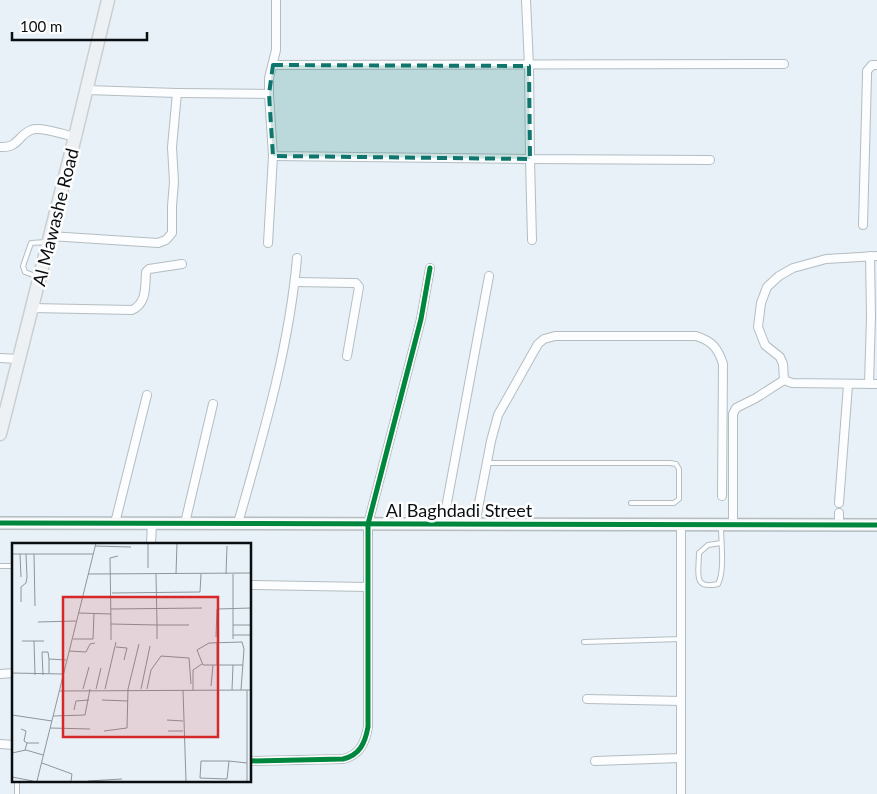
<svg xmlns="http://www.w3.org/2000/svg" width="877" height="794" font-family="Lato,sans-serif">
	<rect width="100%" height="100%" fill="#e7f1f7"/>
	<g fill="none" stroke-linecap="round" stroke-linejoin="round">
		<defs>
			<g id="lane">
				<polyline points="38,277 25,272 23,266 31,243 46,242"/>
				<polyline points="486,463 670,463 676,464 679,469 679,499 674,503 631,503"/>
				<path d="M721,527C721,542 725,571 718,584C692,590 699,572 699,553L708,545L721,543"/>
				<polyline points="0,566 14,566"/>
				<polyline points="584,642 681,639"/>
				<polyline points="17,780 17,794"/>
			</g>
			<g id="street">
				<polyline points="276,0 276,50 269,78 269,94 273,156 530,159 532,240"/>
				<polyline points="526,0 529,66 530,159 710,160"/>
				<polyline points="273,65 784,64"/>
				<polyline points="86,90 177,93 269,94"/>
				<path d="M0,147C19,148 17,136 31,130C40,126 65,135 75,137"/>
				<polyline points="863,225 867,76 867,71 872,65 877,65"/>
				<polyline points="50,236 158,243 166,240 172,233 172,206 174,182 172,147 177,93"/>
				<polyline points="268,243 273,156"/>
				<polyline points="877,256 826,259 793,268 779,276 767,287 761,303 758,327 765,345 780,357 783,364 784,380 792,383 877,384"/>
				<polyline points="295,282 352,283 356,283 359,287 347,356"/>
				<path d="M32,308L132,310C147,303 145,287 146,272L149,269L182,264"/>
				<polyline points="0,358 18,359"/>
				<polyline points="869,384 871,316 870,256"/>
				<polyline points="839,503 848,385"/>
				<polyline points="839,513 839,525"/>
				<polyline points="115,523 147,395"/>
				<polyline points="185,523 213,404"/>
				<path d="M238,523C263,435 289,349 297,258"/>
				<polyline points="443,524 489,276"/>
				<path d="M475,524L491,441L498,415L538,344L544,339L555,336H696C712,341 718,348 723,364L722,496"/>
				<polyline points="681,524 681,794"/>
				<polyline points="733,525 733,414 736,408 756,398 784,380"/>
				<polyline points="151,544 152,523"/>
				<polyline points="250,585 367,587"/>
				<polyline points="0,674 14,673"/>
				<polyline points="587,699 681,701"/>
				<polyline points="0,744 14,745"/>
				<path d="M250,761L343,759C360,755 365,743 368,727V524L421,319L430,268"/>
				<polyline points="595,761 680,758"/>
			</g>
			<polyline id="secondary" points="0,523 877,525"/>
			<polyline id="primary" points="0,434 75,137 108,0"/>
		</defs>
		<use href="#lane" stroke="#b5bdc1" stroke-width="6"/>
		<use href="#street" stroke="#b5bdc1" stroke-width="10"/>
		<use href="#secondary" stroke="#b5bdc1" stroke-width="14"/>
		<use href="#primary" stroke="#cacfd1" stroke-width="15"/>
		<use href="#lane" stroke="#fbfdfe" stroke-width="4"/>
		<use href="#street" stroke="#fbfdfe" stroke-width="8"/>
		<use href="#secondary" stroke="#f4f7fa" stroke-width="11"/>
		<use href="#primary" stroke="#edf1f4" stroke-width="12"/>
		<defs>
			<g id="cycleway">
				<polyline points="0,523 877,525"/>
				<path d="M250,761L343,759C360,755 365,743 368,727V524L421,319L430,268"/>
			</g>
		</defs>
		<use href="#cycleway" stroke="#fdfdfd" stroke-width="8"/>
		<use href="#cycleway" stroke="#00873e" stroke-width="5"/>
	</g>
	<path fill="#0f766e" fill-opacity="0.2" stroke="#0f766e" stroke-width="4" stroke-dasharray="10 6" stroke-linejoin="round" d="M273,65L529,66L530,159L273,156L269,94Z"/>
	<g text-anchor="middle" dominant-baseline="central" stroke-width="5" stroke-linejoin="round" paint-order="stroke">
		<g font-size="18" fill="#080e11" stroke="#fdfdfd">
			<text transform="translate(55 217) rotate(-76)">Al Mawashe Road</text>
			<text x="459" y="510">Al Baghdadi Street</text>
		</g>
	</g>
	<g transform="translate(12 543)">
		<rect width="239" height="239" fill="#e7f1f7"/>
		<path fill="none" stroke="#8e969b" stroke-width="1" d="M83,3L119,4M0,11H81M8,11L9,34M22,11L23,63M106,13L98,15L99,81L145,82V96M136,25V0M76,31L239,30M144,31L145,82H177M164,31L165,0M214,31L215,3M221,31V96M100,50L188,49L189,31M9,59V44L14,40L15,34L14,11M99,66L190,65M66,70L99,71M26,79L64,78M221,82H239M221,92H239M204,94L205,66L239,65M61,96H81L82,70M99,97V81M10,98H32M22,98L23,132M104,104L115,105L112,117M57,108L74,109L78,101L83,100M205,122V99M0,130L51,131M37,130V116L54,117M31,132L30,109H36L37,116M199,143L201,122M71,146L77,124M84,146L89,125M93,146L104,99M129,146L138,103M135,146L139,127L149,113L177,115L179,141M171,147L174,238M181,147V127L190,121M220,147L221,122M229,147L232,106L230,99L197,100L185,107L191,122H231M48,148L239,147M90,157L116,158M62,167L64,158L77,157M0,172L40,178M41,173L73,172L78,146M155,177L171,178M38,185L78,186M9,186L14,188L12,198L15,200M92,188L115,185L116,146L127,101M156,188H171M13,207L15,200H27M0,210L14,207L31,212M217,218L215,236L188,235L189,218H217L235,220M30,220L60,231L59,238M0,234L21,238M25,238L84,0M76,238L110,236M235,238V147"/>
		<path fill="#d62828" fill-opacity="0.15" stroke="#d62828" stroke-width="2.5" d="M51,54H206V194H51Z"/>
		<rect width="239" height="239" fill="none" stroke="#080e11" stroke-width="2.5"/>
	</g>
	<path d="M12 32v8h135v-8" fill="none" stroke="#080e11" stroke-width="2.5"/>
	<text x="20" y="32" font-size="15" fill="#080e11" stroke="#fdfdfd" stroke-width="4" paint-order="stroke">100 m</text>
</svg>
